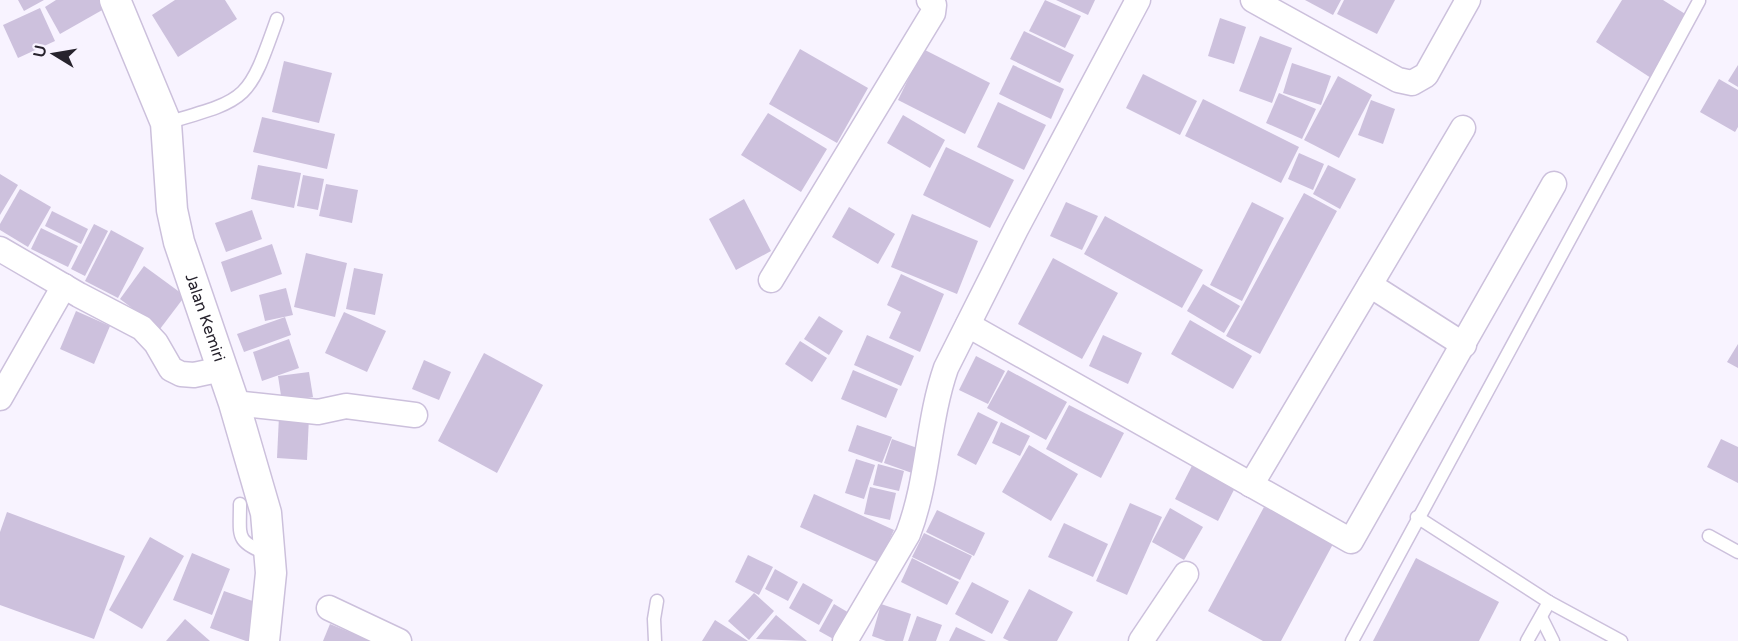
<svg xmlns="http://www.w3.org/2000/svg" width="1738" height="641" font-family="'Varela Round',sans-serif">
	<rect width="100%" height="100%" fill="#f8f3ff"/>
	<g fill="#cdc1dd">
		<polygon points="18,0 44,0 24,11"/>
		<polygon points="56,0 99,0 104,9 60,34 45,7"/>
		<polygon points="175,0 225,0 237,19 178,57 152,15"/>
		<polygon points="1045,0 1081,16 1065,48 1029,31"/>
		<polygon points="1056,0 1095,0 1088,15"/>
		<polygon points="1305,0 1341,0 1333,15"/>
		<polygon points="1344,0 1395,0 1377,34 1337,14"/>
		<polygon points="1622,0 1663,0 1690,17 1651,78 1596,42"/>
		<polygon points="40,8 55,41 18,58 3,25"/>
		<polygon points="1220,18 1246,27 1234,64 1208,56"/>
		<polygon points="1024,31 1074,55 1060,83 1010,59"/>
		<polygon points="1260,36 1292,48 1272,103 1239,91"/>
		<polygon points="800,49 868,88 837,143 769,104"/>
		<polygon points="923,49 990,83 965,134 898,100"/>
		<polygon points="284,61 332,73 319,123 272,112"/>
		<polygon points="1292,63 1331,76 1321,105 1283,93"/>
		<polygon points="1013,65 1064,89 1051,119 999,94"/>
		<polygon points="1738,65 1738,87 1728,81"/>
		<polygon points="1143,74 1197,101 1180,135 1126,108"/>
		<polygon points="1338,76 1372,95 1339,158 1304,140"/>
		<polygon points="1719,79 1738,90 1738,127 1735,132 1700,112"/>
		<polygon points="1279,93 1316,109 1302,139 1266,123"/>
		<polygon points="1203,99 1299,147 1281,183 1185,136"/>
		<polygon points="1371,100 1395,109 1383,144 1358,135"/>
		<polygon points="998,102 1046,125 1024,170 977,147"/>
		<polygon points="768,113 827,149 801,192 741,155"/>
		<polygon points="903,115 945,140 930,168 887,143"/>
		<polygon points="262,117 335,134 327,169 253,152"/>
		<polygon points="946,147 1014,180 990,228 923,195"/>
		<polygon points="1299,153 1324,164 1313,190 1288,179"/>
		<polygon points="258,165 301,173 294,208 251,199"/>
		<polygon points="1328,165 1356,179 1340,209 1313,194"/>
		<polygon points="0,174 18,185 0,215"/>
		<polygon points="303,175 324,179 318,210 297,206"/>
		<polygon points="326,184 358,190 352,223 319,216"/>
		<polygon points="20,189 51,207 28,247 0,230 0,224"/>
		<polygon points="1304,193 1337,211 1260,354 1226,336"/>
		<polygon points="744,199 771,251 736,270 709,219"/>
		<polygon points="1066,202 1098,216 1082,250 1050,236"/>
		<polygon points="1252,202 1284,218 1242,301 1210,285"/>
		<polygon points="849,207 895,234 878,264 832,237"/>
		<polygon points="252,210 262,239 226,252 215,223"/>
		<polygon points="52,211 88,229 81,244 45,226"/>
		<polygon points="912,214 978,241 957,294 891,267"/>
		<polygon points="1105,216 1203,270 1182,308 1084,254"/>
		<polygon points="94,224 108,231 85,276 71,269"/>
		<polygon points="41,228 78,246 68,267 31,249"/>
		<polygon points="111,230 144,248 118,298 85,281"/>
		<polygon points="272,244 282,274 231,292 221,262"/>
		<polygon points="306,253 347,263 335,317 294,307"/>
		<polygon points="1053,258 1118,293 1082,359 1018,324"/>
		<polygon points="144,266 185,296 160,329 120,299"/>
		<polygon points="354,268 383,274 375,315 346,309"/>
		<polygon points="901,274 944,294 920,352 889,338 901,312 887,305"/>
		<polygon points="1203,284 1240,306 1224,333 1187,311"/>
		<polygon points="286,288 293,315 265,321 259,295"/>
		<polygon points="76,311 110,326 94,364 60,349"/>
		<polygon points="344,312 386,331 367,372 325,353"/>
		<polygon points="819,316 843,331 829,355 804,339"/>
		<polygon points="285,317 291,335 244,352 237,334"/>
		<polygon points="1190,320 1252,356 1233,389 1171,354"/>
		<polygon points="867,335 914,356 901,386 854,365"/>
		<polygon points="1103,335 1142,353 1128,384 1089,366"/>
		<polygon points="289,339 299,368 262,381 253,352"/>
		<polygon points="800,341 827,358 812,382 785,364"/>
		<polygon points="1738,344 1738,368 1727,362"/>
		<polygon points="484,353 543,385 497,473 438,441"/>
		<polygon points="976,356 1005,371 988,404 959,390"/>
		<polygon points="424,360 451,372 439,400 412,389"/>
		<polygon points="853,370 898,389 886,418 841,399"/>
		<polygon points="1008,370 1067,402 1046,440 987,408"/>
		<polygon points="309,372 313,397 282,402 278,376"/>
		<polygon points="1069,405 1124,433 1101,478 1046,449"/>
		<polygon points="978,412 998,422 976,465 957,455"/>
		<polygon points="279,416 309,417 307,460 277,458"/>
		<polygon points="1001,422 1030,436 1020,456 992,443"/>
		<polygon points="857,425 892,437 882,463 848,451"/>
		<polygon points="892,439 920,449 912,473 884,463"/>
		<polygon points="1721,439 1738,447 1738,483 1707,467"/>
		<polygon points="1029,445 1078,474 1051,521 1002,492"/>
		<polygon points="1196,458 1239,480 1218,521 1175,499"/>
		<polygon points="856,459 875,465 864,499 845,493"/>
		<polygon points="878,464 904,471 899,491 873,485"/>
		<polygon points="870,487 896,493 890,520 864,514"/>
		<polygon points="814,494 894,530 879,563 800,527"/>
		<polygon points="1130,503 1162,517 1127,595 1096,581"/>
		<polygon points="1264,507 1333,544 1281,641 1263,641 1208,611"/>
		<polygon points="1170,508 1203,527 1184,560 1152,542"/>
		<polygon points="937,510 985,533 974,556 926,532"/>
		<polygon points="7,512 125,556 94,639 0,605 0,532"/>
		<polygon points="1064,523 1108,544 1093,577 1048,557"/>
		<polygon points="924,533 972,556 960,580 912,557"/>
		<polygon points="150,537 184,556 142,629 109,610"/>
		<polygon points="192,553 230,569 212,615 173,600"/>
		<polygon points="748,555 773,567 759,595 735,582"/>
		<polygon points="912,558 959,582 947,605 901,582"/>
		<polygon points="1416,558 1499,602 1479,641 1373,641"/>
		<polygon points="775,569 798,582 788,601 765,589"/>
		<polygon points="972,582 1009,601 992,634 955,614"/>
		<polygon points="803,583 833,600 819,625 789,608"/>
		<polygon points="1029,589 1073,612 1057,641 1009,641 1003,638"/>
		<polygon points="224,591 267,606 255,641 246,641 210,628"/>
		<polygon points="754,593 774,611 749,640 728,621"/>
		<polygon points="834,604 856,617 837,641 819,631"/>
		<polygon points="881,604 911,614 903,641 886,641 872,636"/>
		<polygon points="776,615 807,641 756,639"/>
		<polygon points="917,616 942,625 936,641 908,641"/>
		<polygon points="185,619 210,641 166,641"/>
		<polygon points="715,620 748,641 702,641"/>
		<polygon points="330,624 371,641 323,641"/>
		<polygon points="956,627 986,641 949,641"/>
	</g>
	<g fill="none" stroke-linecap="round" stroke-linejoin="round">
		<defs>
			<g id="service">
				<path d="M166,123C249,99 248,101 277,19"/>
				<path d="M240,504C240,539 235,540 269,555"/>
				<polyline points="1417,517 1549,602 1621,641"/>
				<polyline points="1709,536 1738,552"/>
				<polyline points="1541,617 1553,641"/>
				<polyline points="655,641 654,619 657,601"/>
				<polyline points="1352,641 1699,1"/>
				<polyline points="1527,641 1549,602"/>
			</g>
			<g id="minor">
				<polyline points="1253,0 1398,80 1412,83 1426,75 1468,0"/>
				<polyline points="0,249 79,295 142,328 156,343 171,369 181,374 194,375 222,369"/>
				<polyline points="771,280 933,13 934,5 929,0"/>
				<polyline points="1370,285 1464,345"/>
				<polyline points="968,325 1351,541 1554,184"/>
				<polyline points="0,398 64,286"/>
				<polyline points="234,403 318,412 346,406 415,415"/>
				<polyline points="1251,485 1463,128"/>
				<polyline points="329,608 399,641"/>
				<path d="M845,641L908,534C929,479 927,423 946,368L1016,229L1138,0"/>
				<polyline points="1141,641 1186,574"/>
			</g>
			<g id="tertiary">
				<path id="s1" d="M115,0L166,123L172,210L179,242L234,403L266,513L271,573L264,641"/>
			</g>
		</defs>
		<use href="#service" stroke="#ccc0dc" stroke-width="15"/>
		<use href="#minor" stroke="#ccc0dc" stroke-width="27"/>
		<use href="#tertiary" stroke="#ccc0dc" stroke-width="33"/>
		<use href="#service" stroke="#fff" stroke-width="12"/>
		<use href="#minor" stroke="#fff" stroke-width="24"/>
		<use href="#tertiary" stroke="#fff" stroke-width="30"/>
	</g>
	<g text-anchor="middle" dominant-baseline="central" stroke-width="4.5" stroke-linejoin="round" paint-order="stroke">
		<g font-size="16" fill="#27232d" stroke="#f8f3ff">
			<text stroke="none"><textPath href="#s1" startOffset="333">Jalan Kemiri</textPath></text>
		</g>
	</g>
	<g transform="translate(54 54) rotate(281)" stroke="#f8f3ff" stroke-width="4.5" paint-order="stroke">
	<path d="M0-4.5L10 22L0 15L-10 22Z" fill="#27232d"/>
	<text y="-9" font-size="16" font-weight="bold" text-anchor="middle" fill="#27232d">U</text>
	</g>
</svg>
